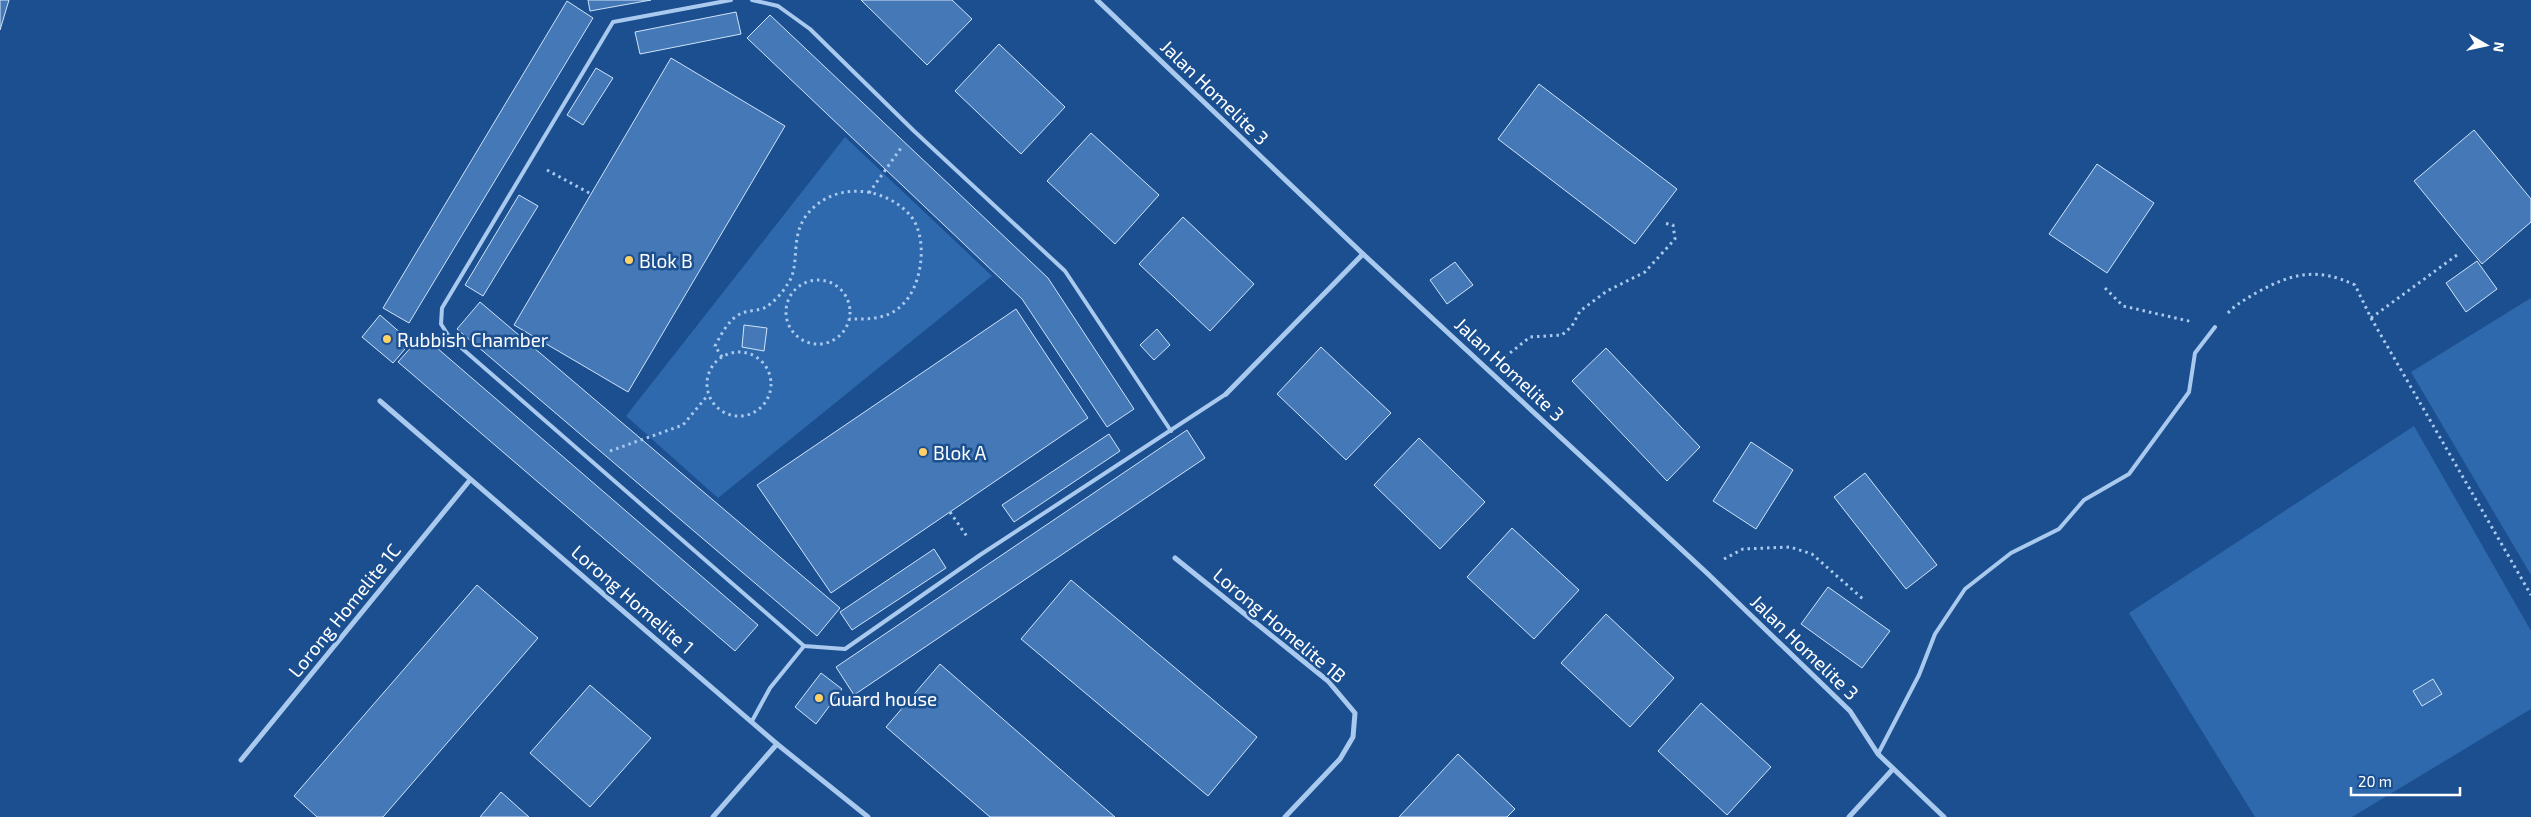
<svg xmlns="http://www.w3.org/2000/svg" width="2531" height="817" font-family="'Exo 2',sans-serif">
	<rect width="100%" height="100%" fill="#1b4f8f"/>
	<g fill="#2e69ad">
		<polygon points="845,137 992,276 718,498 626,416"/>
		<polygon points="2531,298 2531,575 2411,372"/>
		<polygon points="2414,426 2531,631 2531,709 2352,817 2255,817 2129,613"/>
	</g>
	<g fill="#4478b7" stroke="#cfe3fa">
		<polygon points="0,0 9,0 0,30"/>
		<polygon points="588,0 651,0 590,11"/>
		<polygon points="861,0 952,0 972,19 927,65"/>
		<polygon points="567,1 593,18 409,323 383,308"/>
		<polygon points="736,12 741,34 640,54 635,32"/>
		<polygon points="770,15 1048,278 1134,409 1107,427 1022,299 747,38"/>
		<polygon points="999,44 1065,107 1021,154 955,91"/>
		<polygon points="671,58 785,126 628,392 514,325"/>
		<polygon points="596,68 613,78 583,125 567,115"/>
		<polygon points="1539,84 1677,189 1635,244 1498,139"/>
		<polygon points="2474,130 2531,199 2531,222 2482,264 2414,181"/>
		<polygon points="1091,133 1159,195 1115,244 1047,181"/>
		<polygon points="2097,164 2154,203 2107,273 2049,234"/>
		<polygon points="519,195 538,206 483,296 465,285"/>
		<polygon points="1183,217 1254,284 1210,331 1139,264"/>
		<polygon points="2477,261 2497,289 2466,312 2446,283"/>
		<polygon points="1455,262 1473,285 1447,304 1430,280"/>
		<polygon points="480,302 840,608 817,636 457,329"/>
		<polygon points="1016,309 1088,418 831,593 757,485"/>
		<polygon points="380,315 411,342 393,363 362,337"/>
		<polygon points="744,325 767,328 764,351 742,347"/>
		<polygon points="1157,329 1170,345 1154,360 1140,345"/>
		<polygon points="422,335 758,625 735,651 398,362"/>
		<polygon points="1321,347 1391,413 1346,460 1277,394"/>
		<polygon points="1606,348 1700,447 1667,481 1572,381"/>
		<polygon points="1187,430 1205,458 854,695 836,667"/>
		<polygon points="1109,434 1120,451 1014,522 1002,505"/>
		<polygon points="1419,438 1485,502 1440,549 1374,485"/>
		<polygon points="1751,442 1793,470 1756,529 1713,501"/>
		<polygon points="1865,473 1937,565 1906,589 1834,497"/>
		<polygon points="1512,528 1579,590 1534,639 1467,577"/>
		<polygon points="934,549 946,568 852,630 840,612"/>
		<polygon points="1071,580 1257,737 1208,796 1021,639"/>
		<polygon points="477,585 538,638 383,817 317,817 294,796"/>
		<polygon points="1828,587 1890,631 1862,668 1801,624"/>
		<polygon points="1606,614 1674,678 1630,727 1561,663"/>
		<polygon points="940,664 1115,817 990,817 886,727"/>
		<polygon points="821,673 842,689 816,724 795,707"/>
		<polygon points="2433,679 2442,694 2422,706 2413,691"/>
		<polygon points="590,685 651,738 590,807 530,753"/>
		<polygon points="1701,703 1771,767 1727,815 1658,751"/>
		<polygon points="1458,754 1515,809 1507,817 1399,817"/>
		<polygon points="501,792 529,817 480,817"/>
	</g>
	<g fill="none" stroke-linecap="round" stroke-linejoin="round">
		<g stroke="#a9c9ee" stroke-width="3" stroke-dasharray="2.5 4" stroke-linecap="butt">
			<polyline points="547,170 591,194"/>
			<polyline points="869,193 901,148"/>
			<circle cx="818" cy="312" r="32"/>
			<polyline points="2105,288 2123,306 2193,322"/>
			<path d="M2228,313C2236,304 2246,299 2256,293C2292,273 2317,267 2355,285L2371,318L2531,595"/>
			<polyline points="2371,318 2457,255"/>
			<circle cx="739" cy="384" r="32"/>
			<path d="M722,357L715,346C721,335 728,320 740,314C748,310 759,311 766,307C773,303 783,292 787,285C803,264 786,233 813,208C840,182 885,188 909,214C929,235 923,286 902,305C887,320 868,319 849,319"/>
			<polyline points="1505,357 1530,337 1562,335 1572,326 1580,311 1607,291 1645,272 1675,239 1673,225 1664,223"/>
			<polyline points="610,451 683,425 708,395"/>
			<polyline points="950,512 968,538"/>
			<polyline points="1724,559 1743,549 1790,547 1812,554 1863,599"/>
		</g>
		<g stroke="#a9c9ee" stroke-width="4">
			<polyline points="731,0 613,22 442,308 441,324 450,338 804,646 845,649 980,555 1226,394"/>
			<polyline points="752,0 778,6 810,29 914,131 1065,271 1171,431"/>
			<polyline points="752,721 770,688 804,646"/>
			<polyline points="1878,754 1919,675 1935,634 1965,589 2011,553 2059,529 2084,500 2129,474 2189,392 2195,353 2215,327"/>
		</g>
		<g stroke="#a9c9ee" stroke-width="5">
			<polyline points="1097,0 1363,254 1708,574 1850,711 1878,754 1944,817"/>
			<polyline points="1226,394 1363,254"/>
			<polyline points="380,401 777,744 868,817"/>
			<polyline points="1175,558 1328,681 1355,713 1353,737 1340,759 1285,817"/>
			<polyline points="241,760 470,480"/>
			<polyline points="713,817 777,744"/>
			<polyline points="1849,817 1893,769"/>
		</g>
	</g>
	<g fill="#ffd166" stroke="#1b4f8f" stroke-width="2">
		<circle cx="629" cy="260" r="5"/>
		<circle cx="387" cy="339" r="5"/>
		<circle cx="923" cy="452" r="5"/>
		<circle cx="819" cy="698" r="5"/>
	</g>
	<g text-anchor="middle" dominant-baseline="central" stroke-width="5" stroke-linejoin="round" paint-order="stroke">
		<g font-size="19" fill="#fff" stroke="#1b4f8f">
			<text transform="translate(1215 92) rotate(44)">Jalan Homelite 3</text>
			<text transform="translate(1510 369) rotate(43)">Jalan Homelite 3</text>
			<text transform="translate(633 599) rotate(41)">Lorong Homelite 1</text>
			<text transform="translate(344 610) rotate(-51)">Lorong Homelite 1C</text>
			<text transform="translate(1280 625) rotate(40)">Lorong Homelite 1B</text>
			<text transform="translate(1805 647) rotate(44)">Jalan Homelite 3</text>
		</g>
		<g font-size="19" fill="#fff" stroke="#1b4f8f" text-anchor="start">
			<text x="639" y="260">Blok B</text>
			<text x="397" y="339">Rubbish Chamber</text>
			<text x="933" y="452">Blok A</text>
			<text x="829" y="698">Guard house</text>
		</g>
	</g>
	<g transform="translate(2486 45) rotate(99)" stroke="#1b4f8f" stroke-width="4" paint-order="stroke">
	<path d="M0-4L9 19L0 12L-9 19Z" fill="#ffffff"/>
	<text y="-8" font-size="14" font-weight="bold" text-anchor="middle" fill="#ffffff">N</text>
	</g>
	<path d="M2351 787v8h109v-8" fill="none" stroke="#ffffff" stroke-width="2.5"/>
	<text x="2358" y="787" font-size="15" fill="#ffffff" stroke="#1b4f8f" stroke-width="4" paint-order="stroke">20 m</text>
</svg>
